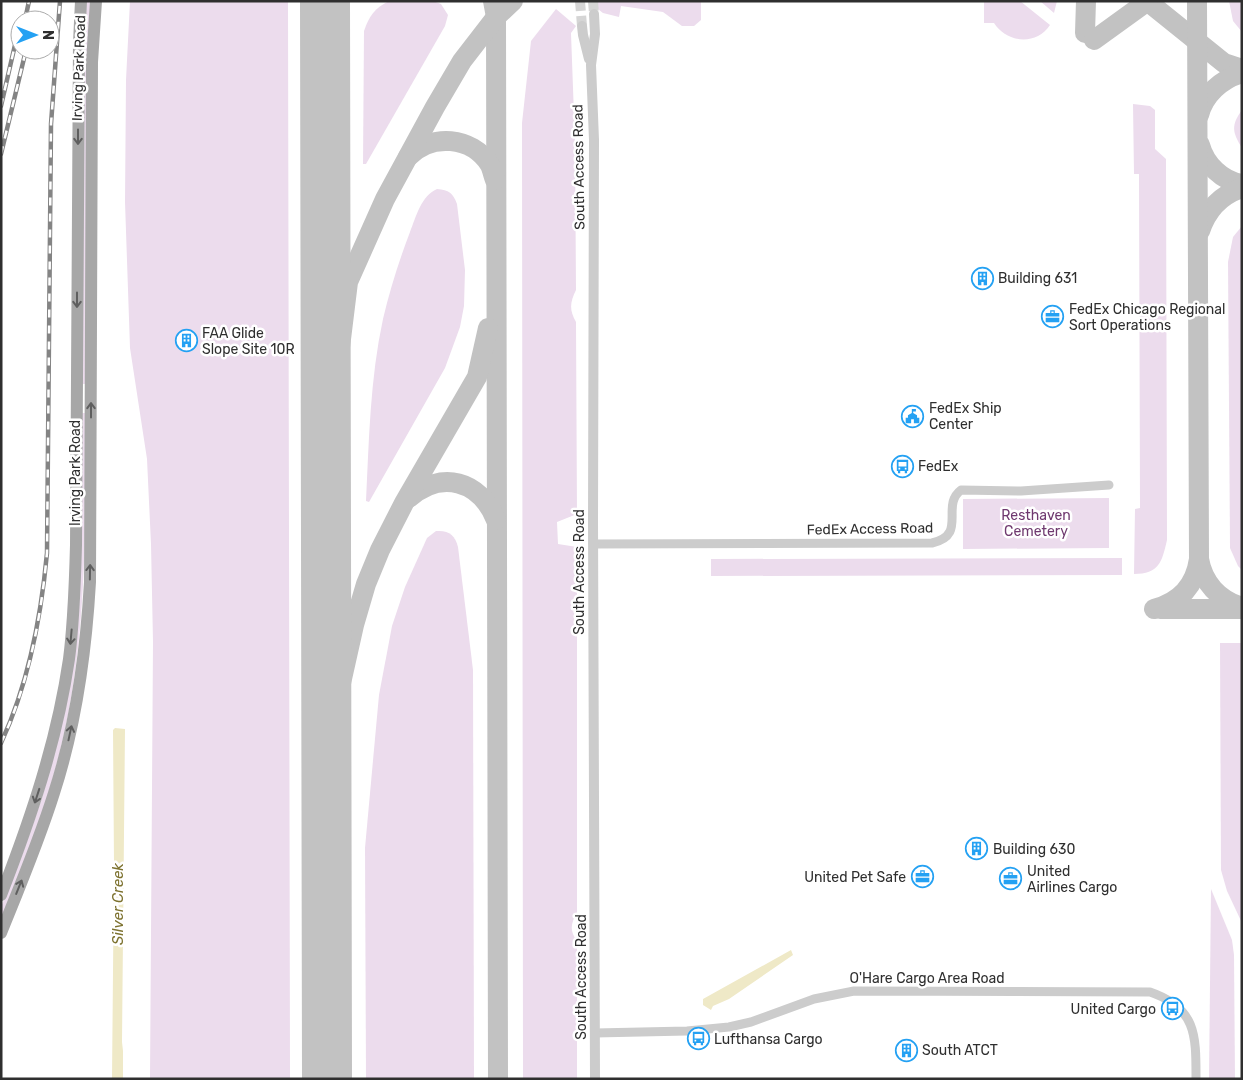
<svg xmlns="http://www.w3.org/2000/svg" width="1243" height="1080" font-family="Rubik,sans-serif">
	<rect width="100%" height="100%" fill="#fff"/>
	<g fill="#ecdced">
		<polygon points="86,1 91,1 86,384 81,384 82,84"/>
		<polygon points="130,1 288,1 290,1079 150,1079 153,642 151,544 147,459 130,348 125,202 126,80"/>
		<path d="M389,1H433L441,4L448,15L445,26L366,164H363L364,31C369,16 375,8 389,1Z"/>
		<polygon points="588,1 701,1 701,20 694,26 682,26 663,12 621,6 619,17 603,13"/>
		<path d="M984,1H1020L1050,25C1036,46 1007,43 994,23H984Z"/>
		<polygon points="1040,1 1057,1 1054,13"/>
		<polygon points="1229,1 1242,1 1242,32 1233,21"/>
		<path d="M556,9L576,26L571,33L575,143L576,290C570,302 569,310 576,322L577,514L557,522L558,544L577,547V912C571,924 569,930 577,941V1079H523L522,123L531,41Z"/>
		<path d="M1133,104L1150,106L1155,110V149L1166,159L1167,540C1162,562 1159,574 1134,574L1135,509L1140,508L1139,174H1134Z"/>
		<path d="M1242,110V148C1232,132 1231,125 1242,110Z"/>
		<path d="M437,189C449,190 453,193 457,204L465,270L464,306L460,327L445,368L369,502L366,501C369,441 370,379 383,319C390,289 399,261 410,232C416,217 421,196 437,189Z"/>
		<polygon points="1242,226 1242,570 1238,566 1230,548 1228,262 1233,237"/>
		<path d="M81,413H86C85,528 88,643 59,755C45,812 23,865 1,919V907L22,855L42,798L59,735Z"/>
		<polygon points="1109,498 1109,548 963,549 963,499"/>
		<path d="M436,531C449,530 455,535 458,547L473,670L474,1079H366L365,848L379,695L392,626L405,587L427,538Z"/>
		<polygon points="1122,558 1122,575 711,576 711,559"/>
		<polygon points="1220,643 1242,643 1242,923 1227,891 1221,870"/>
		<polygon points="1211,889 1232,940 1234,955 1235,1079 1209,1079"/>
	</g>
	<g fill="#efe9c7">
		<polygon points="115,728 125,729 122,1042 123,1051 123,1079 112,1079 114,865 113,730"/>
		<polygon points="791,950 793,955 729,999 713,1006 711,1010 703,1005 703,999"/>
	</g>
	<g fill="none" stroke-linecap="round" stroke-linejoin="round">
		<g stroke="#c2c2c2" stroke-width="20">
			<polyline points="493,1 496,17 498,1079"/>
			<polyline points="1147,1 1224,63 1242,69"/>
			<polyline points="325,30 332,11 337,1"/>
			<polyline points="1085,33 1086,1"/>
			<polyline points="1094,40 1148,1"/>
			<path d="M1199,115C1204,95 1221,79 1242,73"/>
			<path d="M1200,145C1205,164 1222,181 1242,184"/>
			<path d="M408,157C431,133 472,136 490,165C492,169 493,175 495,180"/>
			<path d="M1200,231C1207,210 1220,195 1242,188"/>
			<path d="M409,498C441,470 480,480 496,520"/>
			<polyline points="326,505 332,412 348,282 385,199 435,107 462,61 496,17 513,1"/>
			<path d="M1199,559C1203,583 1219,600 1242,607"/>
			<path d="M1154,609C1180,602 1195,586 1199,559L1197,1"/>
			<polyline points="1160,609 1242,609"/>
			<polyline points="326,863 339,692 354,625 366,584 380,550 404,503 477,377 488,328"/>
		</g>
		<polyline stroke="#c2c2c2" stroke-width="50" points="325,1 327,1079"/>
		<g stroke="#d5d5d5" stroke-width="10" stroke-dasharray="10 5" stroke-linecap="butt">
			<polyline points="580,1 582,26"/>
			<polyline points="593,1 594,14"/>
		</g>
		<g stroke="#ccc" stroke-width="9">
			<path d="M593,544L932,543C968,535 940,506 961,490L1021,491L1109,485"/>
			<path d="M595,1033L687,1031L729,1027L751,1022L814,999L854,991L1150,992C1197,1008 1196,1036 1196,1079"/>
		</g>
		<g stroke="#ccc" stroke-width="10">
			<polyline points="594,14 595,34 591,65 594,140 593,522 595,1079"/>
			<polyline points="582,26 583,35 589,59"/>
		</g>
		<g stroke="#a7a7a7" stroke-width="12">
			<path d="M1,895C31,818 57,741 69,659C74,621 75,583 76,545L79,43L81,1"/>
			<path d="M1,933C20,886 39,841 54,793C76,725 86,653 90,582L92,62L96,1"/>
		</g>
		<defs>
			<g id="rail">
				<polyline points="25,20 29,1"/>
				<polyline points="1,106 20,23"/>
				<polyline points="1,154 26,50"/>
				<path d="M1,743C29,683 41,618 47,553L51,124L60,1"/>
			</g>
		</defs>
		<use href="#rail" stroke="#848484" stroke-width="4.5"/>
		<use href="#rail" stroke="#fff" stroke-width="2.5" stroke-dasharray="8" stroke-linecap="butt"/>
	</g>
	<defs><path id="oneway-shaft" d="M-6 0H5M1.5-3L5.5 0L1.5 3" fill="none" stroke-width="1.6" stroke-linecap="round" stroke-linejoin="round" transform="scale(1.25)"/></defs>
	<g stroke="#5f5f5f">
		<use href="#oneway-shaft" transform="translate(78 137) rotate(90)"/>
		<use href="#oneway-shaft" transform="translate(77 300) rotate(90)"/>
		<use href="#oneway-shaft" transform="translate(91 410) rotate(-90)"/>
		<use href="#oneway-shaft" transform="translate(90 572) rotate(-89)"/>
		<use href="#oneway-shaft" transform="translate(71 637) rotate(95)"/>
		<use href="#oneway-shaft" transform="translate(70 733) rotate(-78)"/>
		<use href="#oneway-shaft" transform="translate(37 796) rotate(108)"/>
		<use href="#oneway-shaft" transform="translate(19 887) rotate(-68)"/>
	</g>
	<defs>
		<symbol id="building-ring" viewBox="-11 -11 22 22"><circle r="9.5" fill="#fff" stroke="#24a1f3" stroke-width="1.5"/><path d="M-4-6H4V6H1V3H-1V6H-4ZM-2.5-4.3h1.7v1.8h-1.7ZM.8-4.3h1.7v1.8H.8ZM-2.5-1h1.7V.8h-1.7ZM.8-1h1.7V.8H.8Z" fill="#24a1f3"/></symbol>
		<symbol id="office-ring" viewBox="-11 -11 22 22"><circle r="9.5" fill="#fff" stroke="#24a1f3" stroke-width="1.5"/><path d="M-6-3h4V-5.5h4V-3h4V5H-6ZM-1-4.5V-3h2v-1.5ZM-6 0V1H6V0Z" fill="#24a1f3"/></symbol>
		<symbol id="civic-ring" viewBox="-11 -11 22 22"><circle r="9.5" fill="#fff" stroke="#24a1f3" stroke-width="1.5"/><path d="M-.6-6.5H3V-4.5H.6V-3L4-1V1h2V6H-6V1h2V-1L-.6-3ZM-1.2 2.5V6h2.4V2.5Z" fill="#24a1f3"/></symbol>
		<symbol id="bus-ring" viewBox="-11 -11 22 22"><circle r="9.5" fill="#fff" stroke="#24a1f3" stroke-width="1.5"/><path d="M-5-6H5V4H4V6H2V4H-2V6H-4V4H-5ZM-3.5-4V0h7V-4ZM-3.5 1.2v1.5H-2V1.2ZM2 1.2v1.5H3.5V1.2Z" fill="#24a1f3"/></symbol>
	</defs>
	<g fill-rule="evenodd">
		<use href="#building-ring" x="970" y="266" width="25" height="25"/>
		<use href="#office-ring" x="1040" y="304" width="25" height="25"/>
		<use href="#building-ring" x="174" y="328" width="25" height="25"/>
		<use href="#civic-ring" x="900" y="404" width="25" height="25"/>
		<use href="#bus-ring" x="890" y="454" width="25" height="25"/>
		<use href="#building-ring" x="964" y="836" width="25" height="25"/>
		<use href="#office-ring" x="910" y="864" width="25" height="25"/>
		<use href="#office-ring" x="998" y="866" width="25" height="25"/>
		<use href="#bus-ring" x="1160" y="996" width="25" height="25"/>
		<use href="#bus-ring" x="686" y="1026" width="25" height="25"/>
		<use href="#building-ring" x="894" y="1038" width="25" height="25"/>
	</g>
	<g text-anchor="middle" dominant-baseline="central" stroke-width="5" stroke-linejoin="round" paint-order="stroke">
		<g font-size="14" fill="#2f2f2f" stroke="#fff">
			<text transform="translate(79 68) rotate(-88)">Irving Park Road</text>
			<text transform="translate(579 167) rotate(-91)">South Access Road</text>
			<text transform="translate(75 473) rotate(-90)">Irving Park Road</text>
			<text transform="translate(870 529) rotate(-1)">FedEx Access Road</text>
			<text transform="translate(579 572) rotate(-90)">South Access Road</text>
			<text transform="translate(581 977) rotate(-90)">South Access Road</text>
			<text x="927" y="978">O'Hare Cargo Area Road</text>
		</g>
		<g font-size="14" fill="#2f2f2f" stroke="#fff" text-anchor="start">
			<text x="998" y="278">Building 631</text>
			<text x="1069" y="309">FedEx Chicago Regional<tspan x="1069" dy="16">Sort Operations</tspan></text>
			<text x="202" y="333">FAA Glide<tspan x="202" dy="16">Slope Site 10R</tspan></text>
			<text x="929" y="408">FedEx Ship<tspan x="929" dy="16">Center</tspan></text>
			<text x="918" y="466">FedEx</text>
			<text x="993" y="849">Building 630</text>
			<text x="1027" y="871">United<tspan x="1027" dy="16">Airlines Cargo</tspan></text>
			<text x="906" y="877" text-anchor="end">United Pet Safe</text>
			<text x="1156" y="1009" text-anchor="end">United Cargo</text>
			<text x="714" y="1039">Lufthansa Cargo</text>
			<text x="922" y="1050">South ATCT</text>
		</g>
		<g font-size="14" fill="#6f396f" stroke="#fff">
			<text x="1036" y="515">Resthaven<tspan x="1036" dy="16">Cemetery</tspan></text>
		</g>
		<g font-size="15" font-style="italic" fill="#7d722f" stroke="#fff">
			<text transform="translate(118 904) rotate(-90)">Silver Creek</text>
		</g>
	</g>
	<rect width="1243" height="1080" fill="none" stroke="#2f2f2f" stroke-width="5"/>
	<g transform="translate(35 35) rotate(90)"><circle r="24" fill="#ffffff" stroke="#acacac"/>
	<path d="M0-4L9 19L0 12L-9 19Z" fill="#24a1f3"/>
	<text y="-8" font-size="14" font-weight="bold" text-anchor="middle" fill="#2f2f2f">N</text>
	</g>
</svg>
